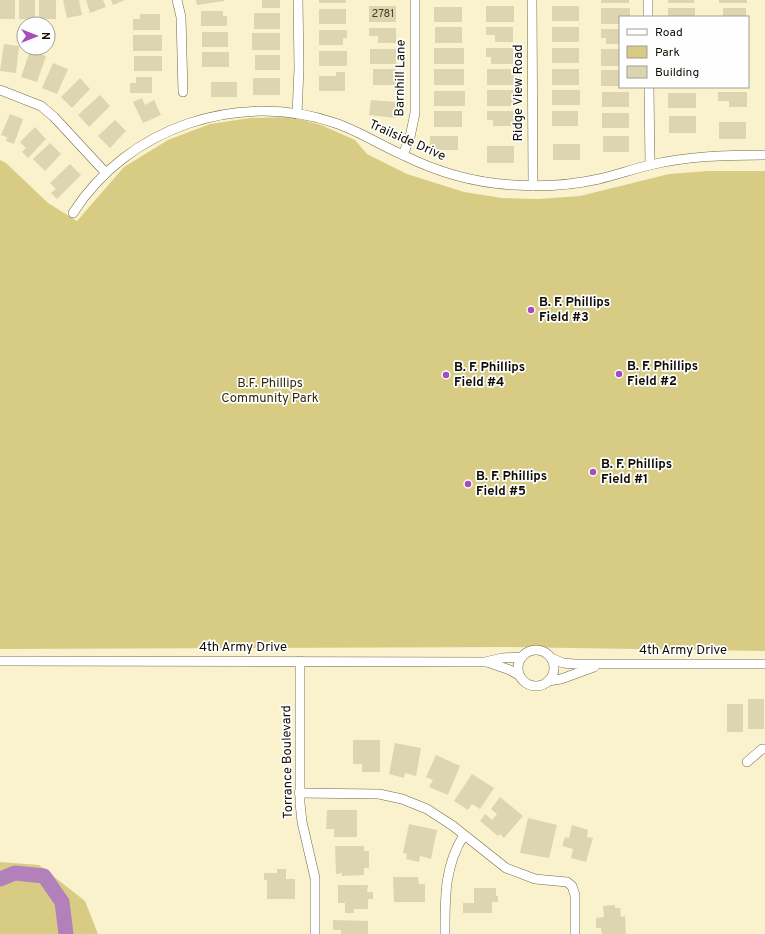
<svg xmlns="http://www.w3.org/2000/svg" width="765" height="934" font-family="Overpass,sans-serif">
	<rect width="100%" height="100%" fill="#f9f2cc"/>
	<g fill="#d8cc84">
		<polygon points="292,117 321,125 355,140 367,154 407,174 464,192 502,198 538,199 580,196 669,174 708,171 765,171 765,651 507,647 0,649 0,160 6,163 48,203 77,221 124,167 168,140 210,124 250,118"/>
		<polygon points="0,862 39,865 85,901 98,934 0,934"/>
	</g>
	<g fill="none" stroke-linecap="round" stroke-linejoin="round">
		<polyline stroke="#b281bb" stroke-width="15" points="0,879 15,873 44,876 62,902 66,934"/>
	</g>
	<g fill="#dcd5b0">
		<rect x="0" y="0" width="15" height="19"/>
		<rect x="19" y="0" width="16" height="19"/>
		<rect x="39" y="0" width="17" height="19"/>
		<polygon points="63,0 79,0 82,15 67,18"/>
		<polygon points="86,0 103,0 106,7 90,13"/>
		<polygon points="111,0 125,0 113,5"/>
		<polygon points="196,0 224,0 224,1 197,5"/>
		<rect x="262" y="0" width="18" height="8"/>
		<rect x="319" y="0" width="27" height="3"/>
		<rect x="601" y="0" width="28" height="3"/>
		<rect x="668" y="0" width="26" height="3"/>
		<rect x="719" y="0" width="28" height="3"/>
		<rect x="369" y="6" width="27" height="16"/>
		<rect x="486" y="6" width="28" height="16"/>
		<rect x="552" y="6" width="27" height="15"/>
		<rect x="434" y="7" width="28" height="15"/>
		<polygon points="601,8 630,8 630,17 620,17 620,24 601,24"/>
		<rect x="668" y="8" width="27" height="9"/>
		<rect x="723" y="8" width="23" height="9"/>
		<rect x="319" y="9" width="27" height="15"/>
		<polygon points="201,11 223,11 223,16 227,16 227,26 201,26"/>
		<rect x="254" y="13" width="26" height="16"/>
		<polygon points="140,14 160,14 160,30 133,30 133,19 140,19"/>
		<rect x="435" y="27" width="27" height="16"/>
		<polygon points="486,27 513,27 513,42 495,42 495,35 486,35"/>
		<rect x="552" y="27" width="27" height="15"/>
		<polygon points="369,28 396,28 396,43 378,43 378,36 369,36"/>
		<polygon points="601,29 620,29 620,44 606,44 606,38 601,38"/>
		<polygon points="319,30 347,30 347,38 343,38 343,45 319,45"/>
		<rect x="202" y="32" width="26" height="15"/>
		<rect x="252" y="33" width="28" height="17"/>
		<rect x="133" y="35" width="29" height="16"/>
		<polygon points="4,44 19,46 16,73 0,71"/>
		<rect x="434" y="48" width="30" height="16"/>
		<polygon points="486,48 513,48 513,64 491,64 491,57 486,57"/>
		<rect x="552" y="48" width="27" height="15"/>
		<rect x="370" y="49" width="26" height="15"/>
		<rect x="601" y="49" width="19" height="17"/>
		<polygon points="30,51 46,56 37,82 21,77"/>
		<rect x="319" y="51" width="28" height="15"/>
		<rect x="202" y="52" width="27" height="15"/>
		<rect x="255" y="55" width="25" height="15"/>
		<rect x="134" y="56" width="28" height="15"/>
		<polygon points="53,63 68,69 57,94 42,88"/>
		<rect x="373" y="69" width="23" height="16"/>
		<rect x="434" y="69" width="30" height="16"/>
		<rect x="487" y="69" width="27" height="16"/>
		<rect x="552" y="69" width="27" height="16"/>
		<rect x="601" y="70" width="19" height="16"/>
		<polygon points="336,72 345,72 345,91 319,91 319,76 336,76"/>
		<polygon points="136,77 152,77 152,93 130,93 130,83 136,83"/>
		<polygon points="80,78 90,89 72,108 61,97"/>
		<rect x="253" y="78" width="27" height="17"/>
		<rect x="211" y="82" width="26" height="15"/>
		<rect x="487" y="90" width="27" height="16"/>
		<rect x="552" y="90" width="28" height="15"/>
		<rect x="434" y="91" width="31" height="15"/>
		<rect x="602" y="92" width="27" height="15"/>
		<polygon points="718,92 747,92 747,107 729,107 729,101 718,101"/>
		<rect x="668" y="93" width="28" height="15"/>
		<polygon points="100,95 110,106 89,127 78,115"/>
		<polygon points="142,98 145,105 154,100 161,115 143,123 133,102"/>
		<polygon points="371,100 397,102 395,118 369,115"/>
		<rect x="434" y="111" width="28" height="16"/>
		<polygon points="487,111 514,111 514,126 493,126 493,120 487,120"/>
		<rect x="552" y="111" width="26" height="15"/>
		<rect x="602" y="113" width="27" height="15"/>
		<polygon points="10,114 23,119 14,144 6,141 7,137 1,135"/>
		<rect x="669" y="116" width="27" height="17"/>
		<polygon points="115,120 126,131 110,148 98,136"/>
		<rect x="719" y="122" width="27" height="17"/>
		<polygon points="35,127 46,139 28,158 22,152 26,148 20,142"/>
		<rect x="430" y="136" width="28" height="14"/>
		<rect x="603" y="136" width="26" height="16"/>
		<polygon points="50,143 61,154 45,171 33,159"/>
		<rect x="553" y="144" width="27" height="16"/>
		<rect x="487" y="146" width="27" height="17"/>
		<polygon points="70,164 81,175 57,199 51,193 56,189 50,183"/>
		<rect x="748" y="699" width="16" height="30"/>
		<rect x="727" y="704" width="16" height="28"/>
		<polygon points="353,740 380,740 380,772 362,772 362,764 353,764"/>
		<polygon points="395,743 421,748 416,776 405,773 404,778 389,774"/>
		<polygon points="436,755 460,766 448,795 429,787 433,780 426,777"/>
		<polygon points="472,774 494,788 480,809 472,804 468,810 454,801"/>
		<polygon points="500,797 523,816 504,838 500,834 498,836 480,821 485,814 492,820 497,814 491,809"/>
		<polygon points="327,810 357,810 357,837 334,837 334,829 326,829"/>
		<polygon points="528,818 557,825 549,858 520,853"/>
		<polygon points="409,824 437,830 431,859 420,856 419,862 406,859 407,854 403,853"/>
		<polygon points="572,825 588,830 587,837 593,838 586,862 571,858 573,849 562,846 565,837 569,838"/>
		<polygon points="335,846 364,846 364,851 369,851 369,868 364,868 364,875 342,876 342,873 336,874"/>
		<polygon points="277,869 286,869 286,879 295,879 295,899 267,899 267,880 264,880 264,873 277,873"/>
		<polygon points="393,877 418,877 419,884 425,884 425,902 394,902"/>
		<polygon points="338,885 368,885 367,892 373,892 373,899 368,899 368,909 354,909 354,913 345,913 345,903 338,903"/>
		<polygon points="474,888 496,888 496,896 498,896 498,902 492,902 492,913 463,913 463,903 474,903"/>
		<polygon points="615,905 615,908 620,908 621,917 625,916 626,934 602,934 601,928 596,928 596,918 604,917 603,906"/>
		<polygon points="333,920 368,921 368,934 341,934 341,930 333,930"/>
	</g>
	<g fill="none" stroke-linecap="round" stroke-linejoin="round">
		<defs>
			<g id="minor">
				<polyline points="177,0 181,17 183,92"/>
				<polyline points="532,0 533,186"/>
				<polyline points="648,0 648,17"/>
				<polyline points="649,87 650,165"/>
				<polyline points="0,90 41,106 54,117 105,172"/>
				<polyline points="297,114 299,68 298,0"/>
				<polyline points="403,155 410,137 415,113 415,0"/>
				<path d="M73,213C128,127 239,90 335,123C359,131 380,145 403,155C437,172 476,183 514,185C542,187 572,185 599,179C616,175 633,169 650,165C688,156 726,155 765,155"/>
				<circle cx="536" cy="668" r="18"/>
				<polyline points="551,658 563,663 574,664 765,664"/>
				<polyline points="0,661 485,662 502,658 522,657"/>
				<polyline points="300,661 300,803 302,822 315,878 315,934"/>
				<polyline points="487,662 510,670 520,676"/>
				<polyline points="548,681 561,679 594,667"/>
				<polyline points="747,762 762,749 765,749"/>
				<polyline points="299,793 379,794 402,799 427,809 453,826 506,868 535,879 567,882 572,886 575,895 575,934"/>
				<path d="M445,934C445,899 444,866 464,835"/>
			</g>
		</defs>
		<use href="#minor" stroke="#716b49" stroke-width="10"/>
		<use href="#minor" stroke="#fff" stroke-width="9"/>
	</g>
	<g fill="#a74db9" stroke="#fefefe" stroke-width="1.5">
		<circle cx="531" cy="310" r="4"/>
		<circle cx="619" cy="374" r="4"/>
		<circle cx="446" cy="375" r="4"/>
		<circle cx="593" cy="472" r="4"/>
		<circle cx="468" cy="484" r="4"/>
	</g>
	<g text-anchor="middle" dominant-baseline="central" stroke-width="3.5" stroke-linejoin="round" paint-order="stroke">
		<g font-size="11" fill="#43402e">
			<text x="383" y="14">2781</text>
		</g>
		<g font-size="13" fill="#100e03" stroke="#fefefe">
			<text transform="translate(401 78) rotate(-89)">Barnhill Lane</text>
			<text transform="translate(519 93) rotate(-90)">Ridge View Road</text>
			<text transform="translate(407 141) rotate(24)">Trailside Drive</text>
			<text x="243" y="648">4th Army Drive</text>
			<text x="683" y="651">4th Army Drive</text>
			<text transform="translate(288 762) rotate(-91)">Torrance Boulevard</text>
		</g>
		<g font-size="13" font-weight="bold" fill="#100e03" stroke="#fefefe" text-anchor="start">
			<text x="539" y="303">B. F. Phillips<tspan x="539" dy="15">Field #3</tspan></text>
			<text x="627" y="367">B. F. Phillips<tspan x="627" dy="15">Field #2</tspan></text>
			<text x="454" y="368">B. F. Phillips<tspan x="454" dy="15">Field #4</tspan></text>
			<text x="601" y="465">B. F. Phillips<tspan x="601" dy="15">Field #1</tspan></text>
			<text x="476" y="477">B. F. Phillips<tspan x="476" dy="15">Field #5</tspan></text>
		</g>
		<g font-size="13" fill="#302906" stroke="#fefefe">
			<text x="270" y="384">B.F. Phillips<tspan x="270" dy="15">Community Park</tspan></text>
		</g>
	</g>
	<rect x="619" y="16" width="130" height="72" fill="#fefefe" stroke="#9f9e9a"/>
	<rect x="627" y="29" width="20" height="6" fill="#ffffff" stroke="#9f9e9a"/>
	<text x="655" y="36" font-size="12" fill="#100e03">Road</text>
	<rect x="627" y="46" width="20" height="12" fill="#d8cc84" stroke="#9f9e9a"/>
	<text x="655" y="56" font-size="12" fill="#100e03">Park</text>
	<rect x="627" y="66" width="20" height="12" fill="#dcd5b0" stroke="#9f9e9a"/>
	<text x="655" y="76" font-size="12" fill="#100e03">Building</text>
	<g transform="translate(36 36) rotate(90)"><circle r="19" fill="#fefefe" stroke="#9f9e9a"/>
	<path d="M0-3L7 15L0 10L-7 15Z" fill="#a74db9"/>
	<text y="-6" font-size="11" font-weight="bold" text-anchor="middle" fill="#100e03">N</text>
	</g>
</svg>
